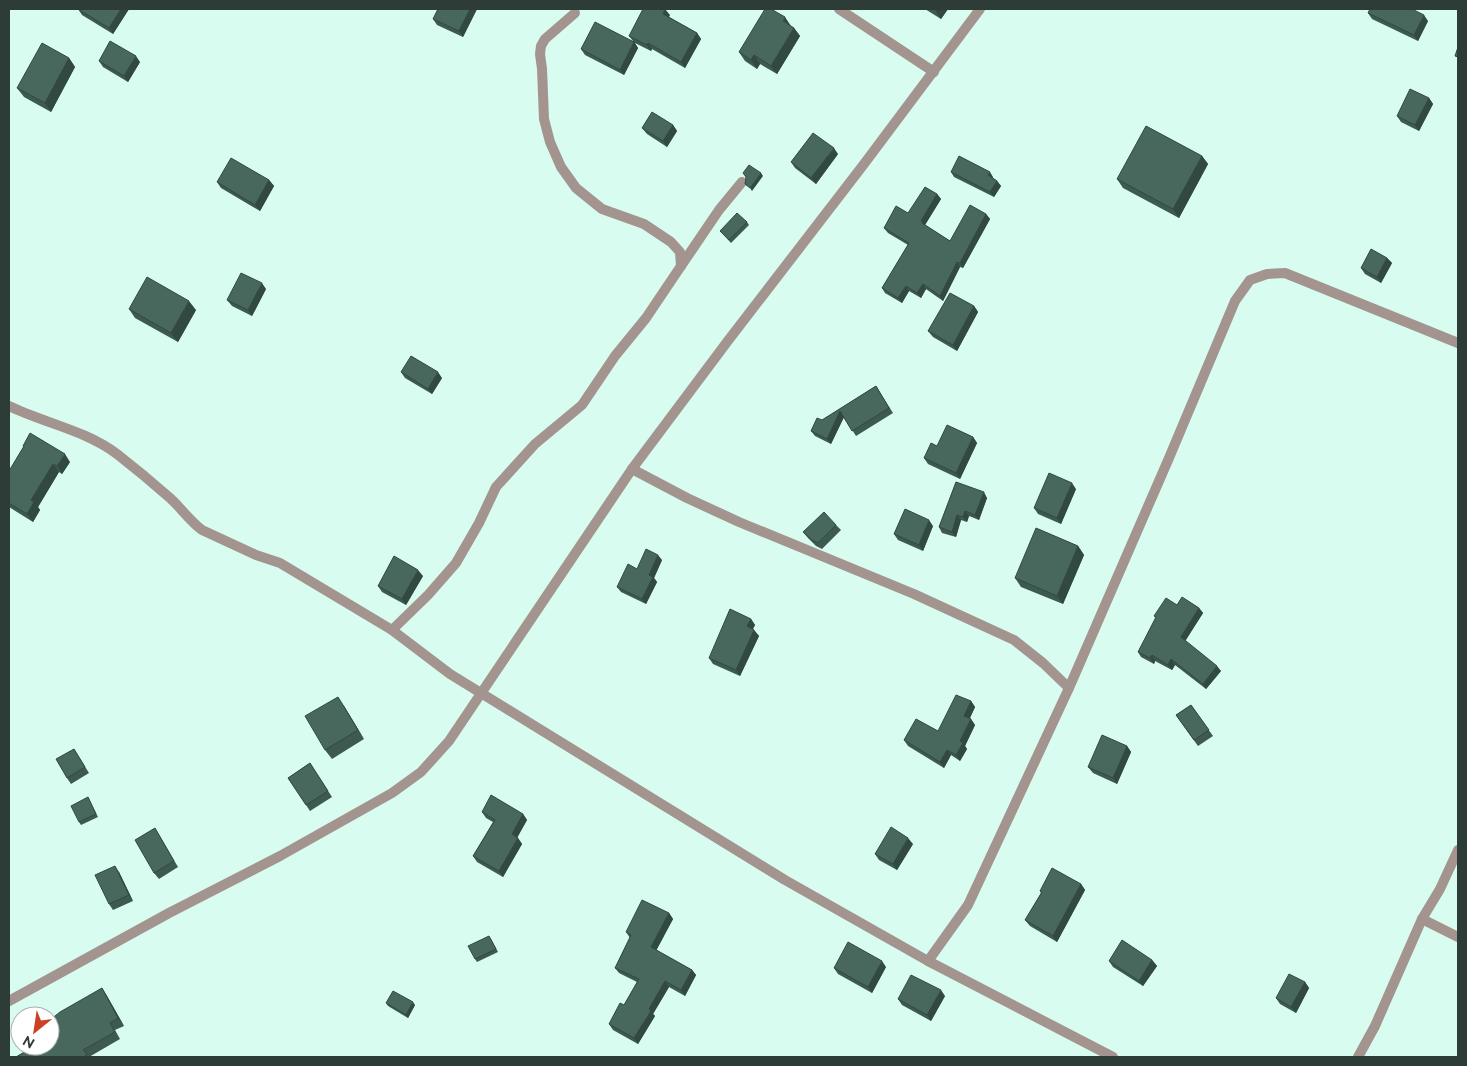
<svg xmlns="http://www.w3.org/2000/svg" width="1467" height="1066" font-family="Raleway,sans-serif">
	<rect width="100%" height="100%" fill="#d8fcef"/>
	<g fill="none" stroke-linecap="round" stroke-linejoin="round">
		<g stroke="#a39490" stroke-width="10">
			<polyline points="839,9 934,72"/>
			<polyline points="681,266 719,210 742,182"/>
			<path d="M9,406C44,423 85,430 117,454C135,468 153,483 170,498C181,508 190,521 202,530L256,555L280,563L392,630L450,674L785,880L928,961L1113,1057"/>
			<polyline points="632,469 687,498 739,522 914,594 1014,640 1043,663 1069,688"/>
			<polyline points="392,630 428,595 456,563 479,523 496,487 535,444 582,405 615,356 646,318 681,266 680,252 671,242 644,224 602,209 576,188 561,167 550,142 544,119 542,69 540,54 541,46 545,39 575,13"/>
			<polyline points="1422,919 1458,937"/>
			<polyline points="928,961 968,905 1069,688 1169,458 1235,301 1250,280 1267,274 1285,273 1458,343"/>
			<polyline points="9,1001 169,913 280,856 392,793 421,772 449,741 632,469 727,342 864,164 980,9"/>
			<polyline points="1358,1057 1375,1026 1422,919 1440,889 1458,850"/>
		</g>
	</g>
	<g fill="#3e5950">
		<polygon points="78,9 129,9 113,34 82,15"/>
		<polygon points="438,9 477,9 463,37 437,25 433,19"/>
		<polygon points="925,9 948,9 941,19"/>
		<polygon points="1368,13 1428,21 1418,41 1372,19"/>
		<polygon points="670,15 669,17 697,33 701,39 685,68 652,49 651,51 635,43 638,48 624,75 585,55 581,49 633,41 629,36"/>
		<polygon points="790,26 794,28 800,36 777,74 760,64 757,69 745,61 739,52"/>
		<polygon points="69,58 75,67 51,112 24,97 17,88"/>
		<polygon points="99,61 140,62 128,82 103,67"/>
		<polygon points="1429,98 1433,104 1419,131 1401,122 1397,116"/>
		<polygon points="673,125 677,131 667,147 647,134 642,128"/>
		<polygon points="838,154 816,184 795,168 791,162"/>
		<polygon points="1202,156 1208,164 1179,218 1123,188 1117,179"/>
		<polygon points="951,172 993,177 993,178 997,181 1001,186 994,197 954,177"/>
		<polygon points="269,180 274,186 260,211 221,188 217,182"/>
		<polygon points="937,194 941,199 925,225 950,241 986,214 990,219 963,268 960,267 943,301 926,289 921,298 909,291 902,303 885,293 882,288 908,245 888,233 884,228"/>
		<polygon points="747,222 749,225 731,243 720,231"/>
		<polygon points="1387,258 1392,263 1381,283 1365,274 1361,268"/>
		<polygon points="266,289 252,316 232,306 227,300"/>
		<polygon points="974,306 978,312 957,351 933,337 928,331"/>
		<polygon points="129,309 196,310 178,342 135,318"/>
		<polygon points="401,372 442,378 432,394 405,378"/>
		<polygon points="876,386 893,413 856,436 844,417 831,444 815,436 811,431 822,420"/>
		<polygon points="973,437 977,443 960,479 928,464 924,458 937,446"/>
		<polygon points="70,462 62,474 59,472 38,507 40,510 33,522 9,507 9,471"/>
		<polygon points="956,482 987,498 979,520 969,516 967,522 961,520 956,537 942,533 939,527"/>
		<polygon points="1076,489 1061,524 1038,514 1034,508"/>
		<polygon points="836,525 841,530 822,549 816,546 808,538 803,532"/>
		<polygon points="933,526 923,551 898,540 894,534"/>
		<polygon points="1078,546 1084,555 1063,604 1021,587 1015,578"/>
		<polygon points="662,560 654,578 657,582 646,604 621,592 617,587 637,569"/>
		<polygon points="423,576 406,605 382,592 378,586"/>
		<polygon points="1177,605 1199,608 1203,613 1185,641 1221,671 1206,689 1175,665 1172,670 1155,661 1154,664 1141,657 1138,652 1156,618 1154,616"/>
		<polygon points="751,619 755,625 753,629 759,636 740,676 713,664 709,658"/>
		<polygon points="971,701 975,707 970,718 975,725 965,746 967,749 960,761 951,755 944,768 908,746 904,740 938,731"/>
		<polygon points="1191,705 1213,736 1198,746 1176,715"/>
		<polygon points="344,706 364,739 332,759 325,750"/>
		<polygon points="1127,746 1131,752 1117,784 1093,773 1088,767"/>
		<polygon points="74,749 89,773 71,784 67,778"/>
		<polygon points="310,763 332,797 310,811 288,778"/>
		<polygon points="88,797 98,817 81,825 79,822"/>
		<polygon points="482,812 523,814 527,820 517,837 522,844 503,877 477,862 473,856 493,822 486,818"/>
		<polygon points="155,828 178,867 159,879 154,873"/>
		<polygon points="913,844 897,870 879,860 875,854"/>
		<polygon points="119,872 133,901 113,910 109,904"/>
		<polygon points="1081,884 1085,890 1057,942 1030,926 1025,920 1041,893 1040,891"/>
		<polygon points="669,913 673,919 656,950 692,970 696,975 685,996 669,987 653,1014 655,1016 638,1044 613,1030 609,1024 624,1005 637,982 619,973 615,968 630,938 626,932"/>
		<polygon points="491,939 498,952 477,962 475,959"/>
		<polygon points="1152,960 1157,966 1143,986 1113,967 1109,961"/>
		<polygon points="886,967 872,993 838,974 834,968"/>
		<polygon points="1305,982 1309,988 1296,1013 1280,1004 1276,998"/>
		<polygon points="102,988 107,996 124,1026 115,1030 120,1039 89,1057 16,1057 31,1048 29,1046 50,1046"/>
		<polygon points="945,996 931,1021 902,1005 898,999"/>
		<polygon points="386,1003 415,1005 408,1018 388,1006"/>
	</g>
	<g fill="#324941">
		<polygon points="121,9 129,9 113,34 109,28"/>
		<polygon points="470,9 477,9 463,37 459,31"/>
		<polygon points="665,9 670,15 667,20 663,14"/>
		<polygon points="936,9 948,9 941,19 935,10"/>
		<polygon points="1424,15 1428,21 1418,41 1414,35"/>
		<polygon points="785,17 791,26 783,21"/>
		<polygon points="794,28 800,36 777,74 771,66"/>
		<polygon points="697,33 701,39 685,68 681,62"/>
		<polygon points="634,42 638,48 624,75 620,70"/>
		<polygon points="648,43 652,49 651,51 647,45"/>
		<polygon points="754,55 760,64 757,69 751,60"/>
		<polygon points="136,56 140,62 128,82 124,76"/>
		<polygon points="69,58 75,67 51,112 45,103"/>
		<polygon points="1429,98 1433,104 1419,131 1415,125"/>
		<polygon points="673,125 677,131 667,147 663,141"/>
		<polygon points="834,148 838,154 816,184 811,178"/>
		<polygon points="1202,156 1208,164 1179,218 1173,209"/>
		<polygon points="990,172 993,177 992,180 988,175"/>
		<polygon points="761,173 763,176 752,191 750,188"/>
		<polygon points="269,180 274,186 260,211 255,205"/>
		<polygon points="997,181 1001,186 994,197 990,192"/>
		<polygon points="937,194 941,199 925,225 926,226 922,223 921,221"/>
		<polygon points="986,214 990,219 963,268 960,263"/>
		<polygon points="1387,258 1392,263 1381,283 1377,277"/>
		<polygon points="957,262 960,267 943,301 940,296"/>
		<polygon points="262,283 266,289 252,316 248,310"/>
		<polygon points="923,284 926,289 921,298 917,293"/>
		<polygon points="906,286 909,291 902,303 898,298"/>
		<polygon points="189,301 196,310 178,342 171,333"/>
		<polygon points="974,306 978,312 957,351 953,345"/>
		<polygon points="438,372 442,378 432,394 428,389"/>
		<polygon points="840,411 844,417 831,444 827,439"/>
		<polygon points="973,437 977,443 960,479 956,473"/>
		<polygon points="65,454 70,462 62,474 57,466"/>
		<polygon points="53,464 59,472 38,507 40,510 33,522 27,514 31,500"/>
		<polygon points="1072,483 1076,489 1061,524 1057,518"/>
		<polygon points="984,492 987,498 979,520 975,515"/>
		<polygon points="965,511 969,516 967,522 963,517"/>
		<polygon points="957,515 961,520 956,537 952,532"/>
		<polygon points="929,520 933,526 923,551 919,545"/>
		<polygon points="1078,546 1084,555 1063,604 1057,596"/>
		<polygon points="658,555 662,560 654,578 657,582 646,604 642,599 649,575"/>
		<polygon points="418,570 423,576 406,605 402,599"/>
		<polygon points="1199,608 1203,613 1184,643 1181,637"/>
		<polygon points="751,619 755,625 751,632 747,626"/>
		<polygon points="754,630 759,636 740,676 736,670"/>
		<polygon points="1152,655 1155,661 1154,664 1150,658"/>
		<polygon points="1171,659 1175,665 1172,670 1168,665"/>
		<polygon points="1217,666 1221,671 1206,689 1203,684"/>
		<polygon points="338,697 344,706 364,739 358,730"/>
		<polygon points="971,701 975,707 968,722 964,716"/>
		<polygon points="971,719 975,725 965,746 967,749 960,761 956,755 960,741"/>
		<polygon points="1127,746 1131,752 1117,784 1113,778"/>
		<polygon points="947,750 951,755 944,768 940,762"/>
		<polygon points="523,814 527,820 516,840 512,834"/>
		<polygon points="518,838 522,844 503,877 499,871"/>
		<polygon points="908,838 913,844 897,870 893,864"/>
		<polygon points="115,866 119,872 133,901 129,895"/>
		<polygon points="1081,884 1085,890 1057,942 1053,936"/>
		<polygon points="669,913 673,919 655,953 651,947"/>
		<polygon points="1152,960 1157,966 1143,986 1139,981"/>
		<polygon points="882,961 886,967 872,993 868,987"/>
		<polygon points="692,970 696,975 685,996 681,990"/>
		<polygon points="665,981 669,987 653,1014 655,1016 638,1044 634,1038 649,1009"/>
		<polygon points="1305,982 1309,988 1296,1013 1291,1007"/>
		<polygon points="102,988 107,996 124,1026 118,1018"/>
		<polygon points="941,990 945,996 931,1021 927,1015"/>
		<polygon points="413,1002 415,1005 408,1018 406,1015"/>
	</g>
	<g fill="#48685d" stroke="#324941">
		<polygon points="78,9 121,9 109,28"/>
		<polygon points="438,9 470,9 459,31 433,19"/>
		<polygon points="643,9 665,9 663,14 697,33 681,62 648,43 647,45 629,36"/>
		<polygon points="765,9 771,9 785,17 783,21 794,28 771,66 754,55 751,60 739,52"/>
		<polygon points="1370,9 1412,9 1424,15 1414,35 1368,13"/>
		<polygon points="595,22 634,42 620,70 581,49"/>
		<polygon points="110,41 136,56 124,76 99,61"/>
		<polygon points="42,43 69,58 45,103 17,88"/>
		<polygon points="1458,47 1458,57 1455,56"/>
		<polygon points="1410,89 1429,98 1415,125 1397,116"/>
		<polygon points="652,112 673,125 663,141 642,128"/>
		<polygon points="1146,126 1202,156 1173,209 1117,179"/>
		<polygon points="813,133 834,148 811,178 791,162"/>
		<polygon points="959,156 990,172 988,175 997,181 990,192 951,172"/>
		<polygon points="231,158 269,180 255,205 217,182"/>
		<polygon points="749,165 761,173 750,188 745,184 746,177 743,173"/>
		<polygon points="925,187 937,194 921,221 923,221 922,223 950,241 970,205 986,214 960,263 957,262 940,296 923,284 917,293 906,286 898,298 882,288 909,243 884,228 896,206 908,213"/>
		<polygon points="737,213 747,222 729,240 720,231"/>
		<polygon points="1371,249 1387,258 1377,277 1361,268"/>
		<polygon points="241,273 262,283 248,310 227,300"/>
		<polygon points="147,277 189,301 171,333 129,309"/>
		<polygon points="950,293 974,306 953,345 928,331"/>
		<polygon points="411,356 438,372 428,389 401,372"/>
		<polygon points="876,386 889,408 852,431 840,411 827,439 811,431 817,418 822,420"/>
		<polygon points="947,425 973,437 956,473 924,458 931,443 937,446"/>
		<polygon points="30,433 65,454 57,466 53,464 31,500 34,502 27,514 9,503 9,471 24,446 23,446"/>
		<polygon points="1049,473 1072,483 1057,518 1034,508"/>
		<polygon points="956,482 984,492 975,515 965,511 963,517 957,515 952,532 939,527"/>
		<polygon points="905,509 929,520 919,545 894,534"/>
		<polygon points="824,512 836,525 818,543 812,540 803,532"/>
		<polygon points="1036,528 1078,546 1057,596 1015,578"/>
		<polygon points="646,549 658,555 649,575 653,577 642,599 617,587 628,564 637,569"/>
		<polygon points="394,556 418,570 402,599 378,586"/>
		<polygon points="1182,597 1199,608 1181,637 1217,666 1203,684 1171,659 1168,665 1152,655 1150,658 1138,652 1156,617 1154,616 1166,598 1177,605"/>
		<polygon points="730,609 751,619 747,626 754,630 736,670 709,658"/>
		<polygon points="956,695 971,701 964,716 971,719 960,741 963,743 956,755 947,750 940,762 904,740 916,719 938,731"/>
		<polygon points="338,697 358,730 325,750 305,716"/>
		<polygon points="1191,705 1209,730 1194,740 1176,715"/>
		<polygon points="1102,735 1127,746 1113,778 1088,767"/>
		<polygon points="74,749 85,767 67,778 56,759"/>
		<polygon points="310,763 328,791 306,805 288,778"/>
		<polygon points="491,795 523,814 512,834 518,838 499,871 473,856 495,820 482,812"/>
		<polygon points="88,797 96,814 79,822 71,806"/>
		<polygon points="891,827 908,838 893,864 875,854"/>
		<polygon points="155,828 174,861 154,873 135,840"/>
		<polygon points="115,866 129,895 109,904 95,875"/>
		<polygon points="1052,868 1081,884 1053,936 1025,920 1042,892 1040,891"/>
		<polygon points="642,900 669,913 651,947 692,970 681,990 665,981 649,1009 651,1011 634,1038 609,1024 620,1003 624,1005 639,979 615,968 631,935 626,932"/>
		<polygon points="489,936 496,949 475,959 468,946"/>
		<polygon points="1122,940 1152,960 1139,981 1109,961"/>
		<polygon points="848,942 882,961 868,987 834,968"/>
		<polygon points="1289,974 1305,982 1291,1007 1276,998"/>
		<polygon points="911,975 941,990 927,1015 898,999"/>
		<polygon points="102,988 118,1018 110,1023 115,1032 83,1050 87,1054 84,1057 16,1057 31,1048 30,1046 50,1046 50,1020 60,1012"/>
		<polygon points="393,991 413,1002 406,1015 386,1003"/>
	</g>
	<rect width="1467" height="1066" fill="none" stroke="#2e3c37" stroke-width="20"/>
	<g transform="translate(35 1031) rotate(210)"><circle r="24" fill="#ffffff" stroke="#abb1af"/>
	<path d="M0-4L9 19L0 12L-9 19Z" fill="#cc4126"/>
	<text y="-8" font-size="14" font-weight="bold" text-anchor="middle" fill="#2e3c37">N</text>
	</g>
</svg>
